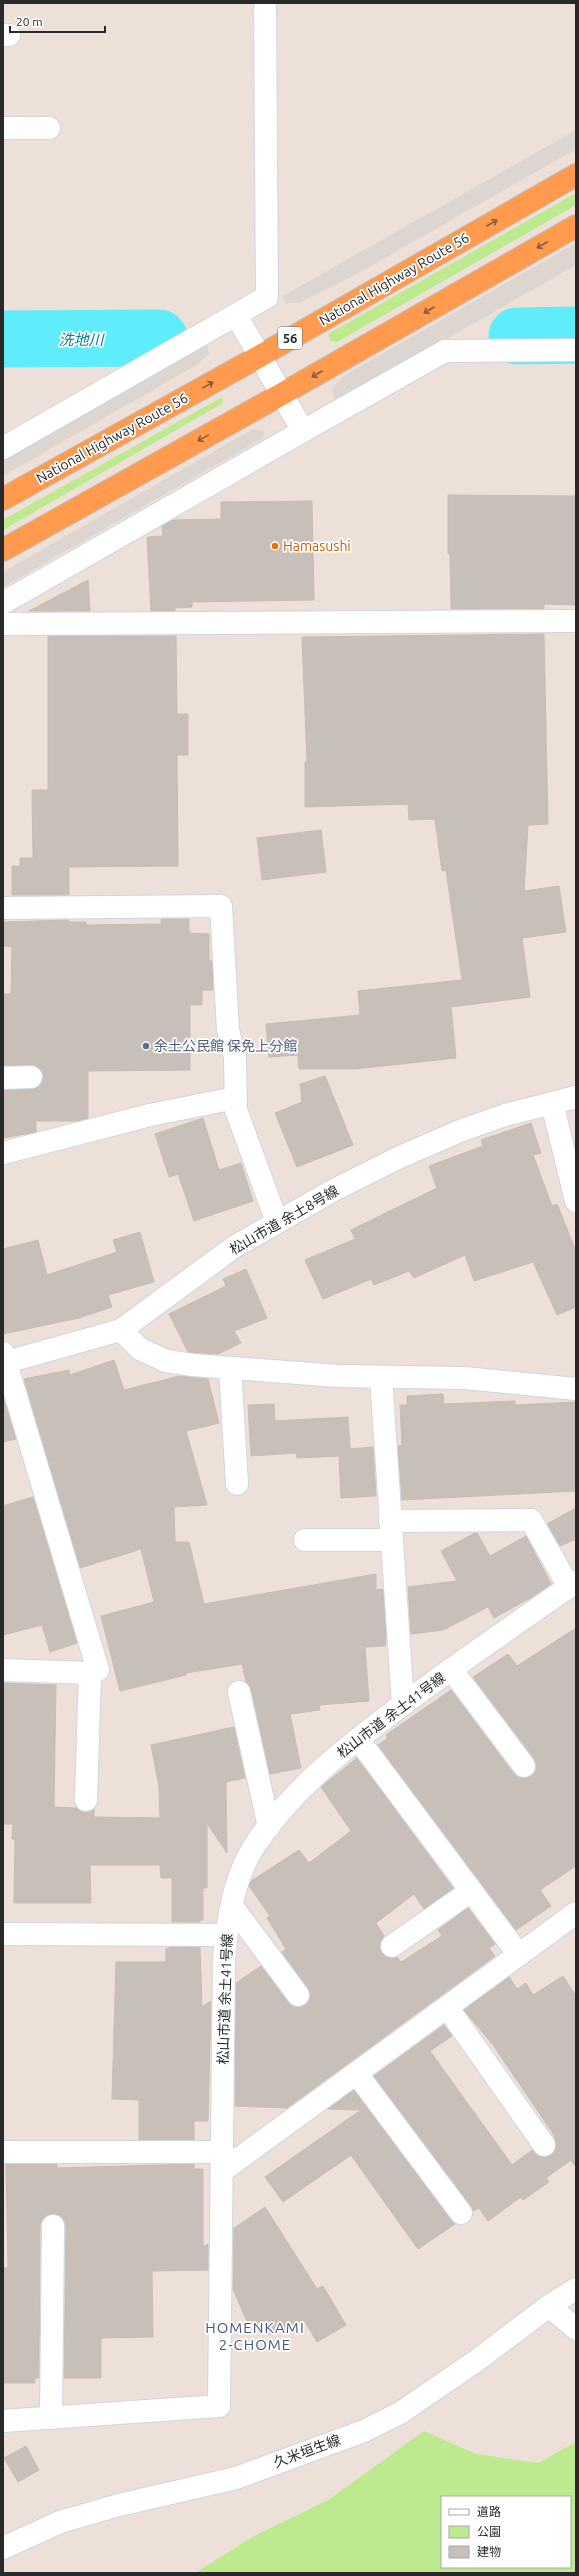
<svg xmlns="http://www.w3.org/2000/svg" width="579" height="2576" font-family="Ubuntu,'Noto Sans JP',sans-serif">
	<rect width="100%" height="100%" fill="#ede0d8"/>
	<g fill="#beea8f" fill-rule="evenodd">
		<polygon points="576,193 576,205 337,342 331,341 328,334"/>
		<polygon points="222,397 223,403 3,530 3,520"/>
		<path d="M424,2431L476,2454L538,2463L576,2442V2573H195L254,2536L328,2500ZM442,2497H570V2567H442Z"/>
	</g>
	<g fill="#dcd5d0">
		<polygon points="576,130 576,149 346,280 299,303 286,303 284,301 283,296"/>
		<polygon points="576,243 576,265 338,401 334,397 332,391 335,384 345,375"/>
		<polygon points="207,345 209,354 195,366 3,476 3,461"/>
		<polygon points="253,429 264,431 263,438 3,587 3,572"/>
	</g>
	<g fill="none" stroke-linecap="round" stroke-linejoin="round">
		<g stroke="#5fedfb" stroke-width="57">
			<polyline points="517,336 576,335"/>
			<polyline points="3,339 159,338"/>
		</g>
	</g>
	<g fill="#c7bfb8" stroke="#c8bcb2">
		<polygon points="448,495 576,496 576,605 544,604 544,609 451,609 450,554 448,554"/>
		<polygon points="312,501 314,600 192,602 192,607 175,608 175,611 151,611 147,537 163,536 162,526 172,520 221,519 221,502"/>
		<polygon points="88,580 90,611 29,611"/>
		<polygon points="544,634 548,824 528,825 524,891 559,886 566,932 522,938 530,997 451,1007 456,1058 355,1069 299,1069 298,1055 269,1057 266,1024 360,1015 358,991 462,980 446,870 442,871 435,819 409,820 408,804 305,807 305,762 307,762 302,637"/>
		<polygon points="48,636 176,636 177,714 188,714 188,755 177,755 178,866 69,867 69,895 12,895 12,866 20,866 20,858 33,858 32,790 48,790"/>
		<polygon points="321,830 326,872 262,880 257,838"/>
		<polygon points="161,919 189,919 189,933 209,934 209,961 212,961 213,990 202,990 202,1005 190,1005 190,1070 88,1071 88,1118 78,1121 36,1121 36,1132 3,1138 3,1090 37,1088 43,1077 42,1071 36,1066 3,1065 3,994 11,994 12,947 3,946 3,922 69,920 69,922 86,922 86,925 161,924"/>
		<polygon points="325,1076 353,1145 297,1167 275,1113 302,1102 300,1084"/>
		<polygon points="203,1118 219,1170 241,1163 253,1201 194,1221 178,1174 169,1177 155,1134"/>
		<polygon points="531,1123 541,1153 533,1155 552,1206 557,1204 576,1251 576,1307 557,1315 533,1262 474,1281 465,1255 414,1278 409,1271 374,1285 371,1279 323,1299 305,1260 355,1239 351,1230 437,1188 429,1166 483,1146 481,1140"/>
		<polygon points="140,1232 154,1282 108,1295 112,1307 79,1318 3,1334 3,1249 38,1240 47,1275 117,1252 113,1240"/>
		<polygon points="246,1269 267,1318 234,1331 241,1343 218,1354 188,1352 169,1314 226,1286 223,1279"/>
		<polygon points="114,1360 124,1390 180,1376 208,1379 219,1423 186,1431 207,1505 174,1507 175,1542 189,1542 204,1604 376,1574 376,1590 383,1589 386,1637 385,1646 365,1647 369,1701 319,1705 320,1710 290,1714 301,1768 270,1774 251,1689 246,1682 242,1664 186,1673 186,1675 120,1691 101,1616 154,1602 141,1549 80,1568 24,1379 69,1370 70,1375"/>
		<polygon points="443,1394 444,1404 515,1401 515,1405 576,1402 576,1491 402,1500 398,1446 402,1445 400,1405 407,1405 407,1396"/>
		<polygon points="3,1397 16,1439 3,1442"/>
		<polygon points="274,1404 275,1421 348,1417 350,1449 373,1447 376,1496 341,1498 339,1456 297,1458 296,1453 251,1456 248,1405"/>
		<polygon points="33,1497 77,1643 50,1652 42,1625 3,1635 3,1506"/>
		<polygon points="576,1508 576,1539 560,1546 547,1524"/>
		<polygon points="475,1533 477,1533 490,1556 526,1536 551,1584 532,1597 494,1618 488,1607 443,1630 411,1634 408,1587 457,1581 441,1551"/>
		<polygon points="576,1628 576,1866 540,1890 551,1906 516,1930 378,1745 388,1738 386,1735 451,1690 514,1774 519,1778 531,1776 536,1771 534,1758 473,1677 508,1654 517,1666"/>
		<polygon points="3,1683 56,1685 54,1807 76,1808 85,1812 94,1809 94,1817 160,1818 159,1787 151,1745 234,1727 245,1778 226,1782 227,1853 207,1823 207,1888 203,1888 203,1920 200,1920 200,1922 172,1922 172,1878 161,1878 160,1865 90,1865 91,1903 14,1903 15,1839 12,1839 13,1824 3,1824"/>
		<polygon points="357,1758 453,1888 424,1909 414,1894 376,1923 384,1936 380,1947 382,1953 387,1957 397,1957 401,1962 442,1936 438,1930 468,1908 495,1944 489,1948 495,1956 287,2108 235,2106 236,1983 261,1966 293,2006 305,2005 310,1994 282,1952 286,1949 267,1918 270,1916 249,1886 251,1881 299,1850 309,1863 351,1831 321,1787"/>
		<polygon points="172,1947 200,1947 202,2007 211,2001 208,2121 194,2121 194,2140 139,2140 139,2100 112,2099 116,1962 166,1962 166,1949"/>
		<polygon points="563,1976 576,1996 576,2167 571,2160 546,2178 549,2182 523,2200 521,2197 488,2221 479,2208 473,2211 374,2076 444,2025 452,2036 430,2051 512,2165 532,2150 539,2156 551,2155 556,2144 554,2135 493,2045 464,2010 509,1977 517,1989 526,1983 533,1995"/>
		<polygon points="354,2090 455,2224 418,2249 351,2155 283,2202 265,2177 361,2110 328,2109"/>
		<polygon points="6,2164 57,2164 57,2168 194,2164 194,2169 203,2169 203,2247 208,2244 208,2270 152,2271 153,2337 101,2338 101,2378 64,2378 66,2226 60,2215 53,2214 42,2219 40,2226 39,2378 35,2378 35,2383 4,2383 4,2268 8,2268"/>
		<polygon points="265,2207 317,2289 323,2286 346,2325 317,2342 304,2320 268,2335 262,2321 249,2326 233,2289 234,2228"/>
		<polygon points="26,2446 39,2470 18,2482 4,2458"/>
	</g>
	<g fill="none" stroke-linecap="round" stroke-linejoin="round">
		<defs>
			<g id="minor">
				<polyline points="3,35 9,35"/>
				<polyline points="3,128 49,128"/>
				<polyline points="303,431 445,351 576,350"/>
				<polyline points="3,448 267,297 265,3"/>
				<polyline points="3,603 303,431 236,315"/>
				<polyline points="3,624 576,621"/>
				<polyline points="3,908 221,906 228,1030 235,1057 236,1110 277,1222"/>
				<polyline points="3,1078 31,1077"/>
				<polyline points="552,1103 576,1201"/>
				<polyline points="3,1153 150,1115 235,1098"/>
				<polyline points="121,1330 140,1349 166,1361 193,1365 338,1376 465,1378 576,1389"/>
				<polyline points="3,1353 98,1670 90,1673"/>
				<polyline points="3,1363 121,1330 234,1247 332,1191 400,1157 460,1131 505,1115 576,1097"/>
				<polyline points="230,1368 237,1484"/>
				<polyline points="381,1377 403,1704"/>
				<polyline points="390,1521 531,1520 569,1587"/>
				<polyline points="305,1540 392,1540"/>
				<polyline points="451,1669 524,1766"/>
				<polyline points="3,1670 90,1673 86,1800"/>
				<polyline points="239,1692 269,1827"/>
				<polyline points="358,1739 519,1955"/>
				<polyline points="232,1906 298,1995"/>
				<polyline points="3,1934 226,1935"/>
				<polyline points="392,1946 471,1891"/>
				<polyline points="447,2007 544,2145"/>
				<polyline points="357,2074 461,2213"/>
				<polyline points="3,2152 223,2152"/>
				<polyline points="222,2171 576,1913"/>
				<path d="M219,2406L224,1961C227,1923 233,1878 255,1845C289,1793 340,1752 389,1715C449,1669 513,1626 576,1582"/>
				<polyline points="51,2418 53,2226"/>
			</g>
			<polyline id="tertiary" points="549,2306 576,2289"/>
			<g id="secondary">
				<polyline points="3,2421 219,2406"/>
				<polyline points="3,2548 60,2522 119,2505 236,2478 364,2431 400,2413 476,2361 549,2306 576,2329"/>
			</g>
			<g id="trunk">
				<polyline points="3,499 260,356 576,175"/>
				<polyline points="3,550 282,394 576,226"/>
			</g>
		</defs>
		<use href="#minor" stroke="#ced6e4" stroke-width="24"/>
		<use href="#tertiary" stroke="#ced6e4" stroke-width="24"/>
		<use href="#secondary" stroke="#ced6e4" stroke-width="24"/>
		<use href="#trunk" stroke="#c3c3c3" stroke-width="24"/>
		<use href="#minor" stroke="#fff" stroke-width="22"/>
		<use href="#tertiary" stroke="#fff" stroke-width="22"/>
		<use href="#secondary" stroke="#fff" stroke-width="22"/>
		<use href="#trunk" stroke="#ff9a4e" stroke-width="22"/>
	</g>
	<defs><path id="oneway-shaft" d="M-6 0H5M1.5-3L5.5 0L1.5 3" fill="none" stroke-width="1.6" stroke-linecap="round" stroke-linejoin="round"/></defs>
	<g stroke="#895c3a">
		<use href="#oneway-shaft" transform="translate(492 223) rotate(-30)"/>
		<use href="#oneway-shaft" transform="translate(542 245) rotate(150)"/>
		<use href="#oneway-shaft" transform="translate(429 310) rotate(150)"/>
		<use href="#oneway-shaft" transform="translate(317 374) rotate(150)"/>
		<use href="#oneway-shaft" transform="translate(208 385) rotate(-29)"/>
		<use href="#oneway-shaft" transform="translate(203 438) rotate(151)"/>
	</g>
	<circle fill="#e8710a" stroke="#fff" stroke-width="1.5" cx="275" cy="546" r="4"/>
	<circle fill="#5c6f8a" stroke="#fff" stroke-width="1.5" cx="146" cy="1046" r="4"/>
	<g text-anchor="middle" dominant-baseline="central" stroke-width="3.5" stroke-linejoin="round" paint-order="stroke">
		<rect fill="#fff" stroke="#696969" stroke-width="1" x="278" y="327" width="24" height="22" rx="3"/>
		<g font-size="13" font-weight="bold" fill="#292929">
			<text x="290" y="338">56</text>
		</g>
		<g font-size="14" fill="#292929" stroke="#fff">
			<text transform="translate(394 279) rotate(-30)">National Highway Route 56</text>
			<text transform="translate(112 438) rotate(-29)">National Highway Route 56</text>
			<text transform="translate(284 1220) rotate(-30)">松山市道 余土8号線</text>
			<text transform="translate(391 1715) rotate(-37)">松山市道 余土41号線</text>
			<text transform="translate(225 1999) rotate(-88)">松山市道 余土41号線</text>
			<text transform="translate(307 2451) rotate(-20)">久米垣生線</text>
		</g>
		<g font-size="14" fill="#c56008" stroke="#fff" text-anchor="start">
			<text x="283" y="546">Hamasushi</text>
		</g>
		<g font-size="14" fill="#4e5e75" stroke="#fff" text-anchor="start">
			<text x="154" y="1046">余土公民館 保免上分館</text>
		</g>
		<g font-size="15" font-style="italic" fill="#027d96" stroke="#fff">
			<text x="81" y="339">洗地川</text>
		</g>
		<g font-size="15" letter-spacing="1" fill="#45597d" stroke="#fff">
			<text x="255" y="2327">HOMENKAMI<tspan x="255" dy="17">2-CHOME</tspan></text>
		</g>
	</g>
	<rect width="579" height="2576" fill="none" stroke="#292929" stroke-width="8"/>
	<rect x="441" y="2496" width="130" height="72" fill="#ffffff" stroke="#a9a9a9"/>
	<rect x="449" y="2509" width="20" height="6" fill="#ffffff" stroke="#a9a9a9"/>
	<text x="477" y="2516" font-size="12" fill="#292929">道路</text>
	<rect x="449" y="2526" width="20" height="12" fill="#beea8f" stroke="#a9a9a9"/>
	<text x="477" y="2536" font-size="12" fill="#292929">公園</text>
	<rect x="449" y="2546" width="20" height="12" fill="#c7bfb8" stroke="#a9a9a9"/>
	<text x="477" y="2556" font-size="12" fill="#292929">建物</text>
	<path d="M10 26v6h95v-6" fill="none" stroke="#292929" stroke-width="2"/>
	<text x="16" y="26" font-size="12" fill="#292929" stroke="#ffffff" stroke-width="3" paint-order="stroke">20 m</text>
</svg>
